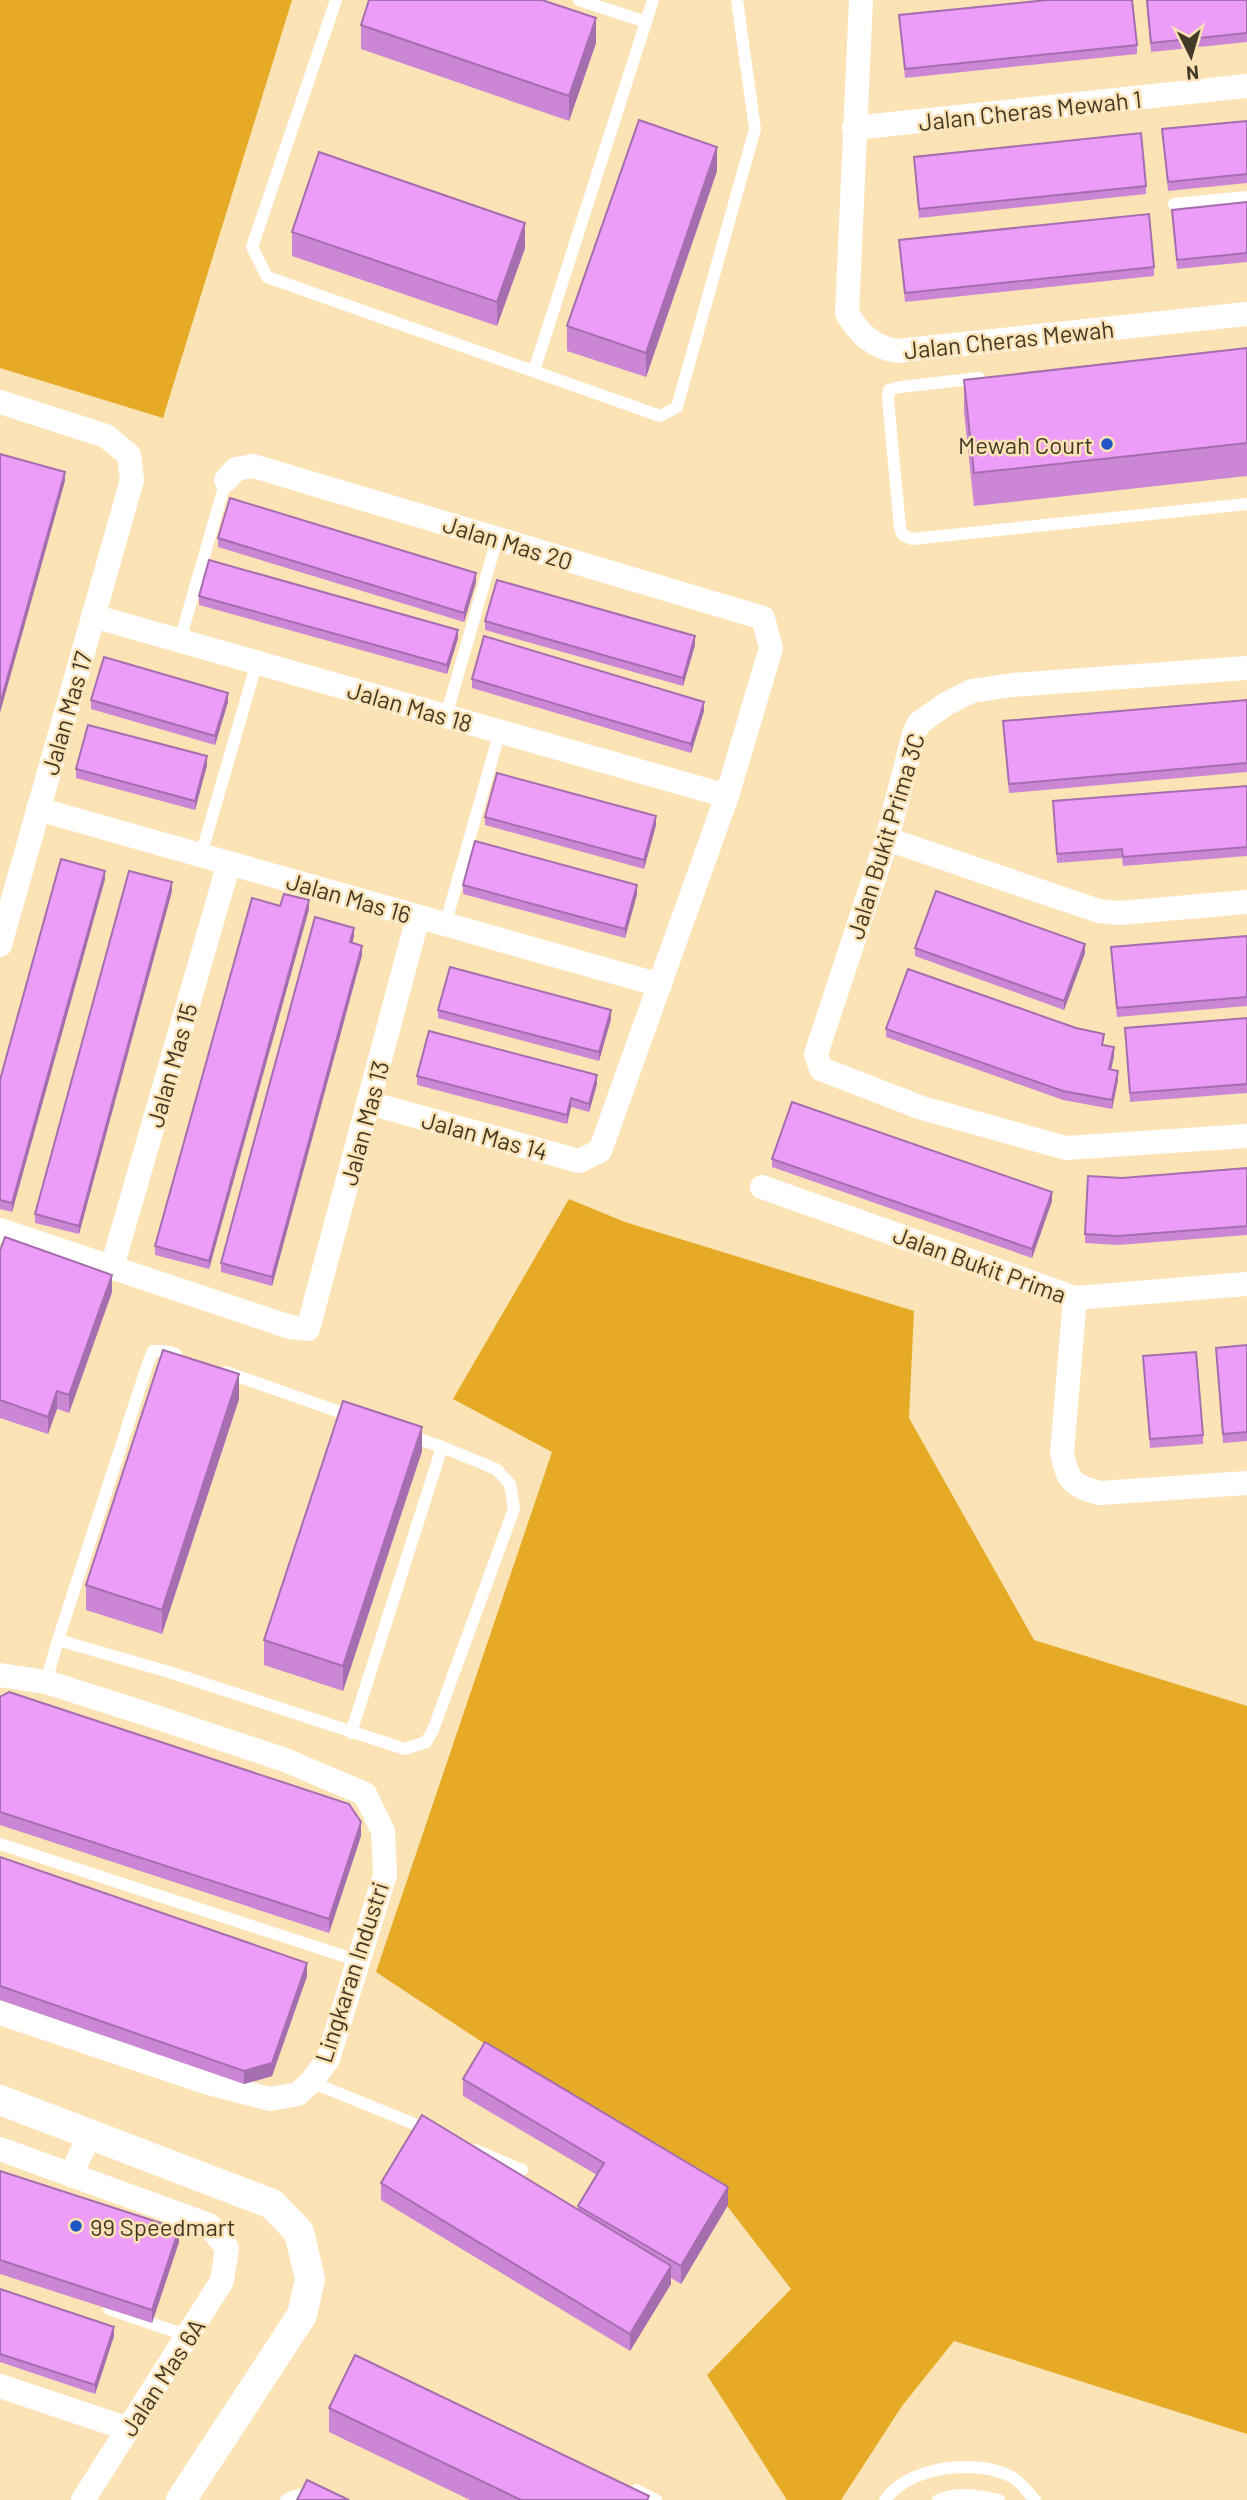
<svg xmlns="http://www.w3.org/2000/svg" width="1247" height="2500" font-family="Barlow,sans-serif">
	<rect width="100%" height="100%" fill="#fce3b6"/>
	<g fill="#e5ab27">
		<polygon points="0,0 292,0 163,418 0,368"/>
		<polygon points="569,1199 625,1222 914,1311 909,1418 1034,1640 1247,1706 1247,2434 954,2341 902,2406 841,2500 787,2500 707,2375 791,2289 724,2202 376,1972 552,1452 453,1399"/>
	</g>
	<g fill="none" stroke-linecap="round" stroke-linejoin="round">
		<g stroke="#fff" stroke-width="12">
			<polyline points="336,0 252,247 267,277 660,416 677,407 755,129 737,0"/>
			<polyline points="579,0 646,22"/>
			<polyline points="1174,204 1247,197"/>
			<polyline points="534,371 653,0"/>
			<polyline points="979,378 900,387 889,390 888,399 900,528 903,535 912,539 1247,504"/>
			<polyline points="180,640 226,480"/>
			<polyline points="446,716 497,539"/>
			<polyline points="201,855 257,662"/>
			<polyline points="445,925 500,731"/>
			<polyline points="226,1372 354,1417"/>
			<polyline points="58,1640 148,1363 153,1351 165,1351 176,1354"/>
			<polyline points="46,1682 58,1640 169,1672 405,1749 426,1742 433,1730 514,1509 510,1484 496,1469 442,1447"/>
			<polyline points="351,1733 442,1447 408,1435"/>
			<polyline points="0,1844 359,1961"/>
			<polyline points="311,2082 429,2130"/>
			<polyline points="475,2150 522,2170"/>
			<polyline points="109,2309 188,2336"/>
			<polyline points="636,2490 656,2500"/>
			<path d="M286,2500C299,2492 314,2493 328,2500"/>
			<path d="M885,2500C909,2466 976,2458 1012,2477C1021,2482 1028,2493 1035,2500"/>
			<path d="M938,2500C959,2492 978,2495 999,2500"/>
		</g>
		<g stroke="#fff" stroke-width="24">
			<path d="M861,0L847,313C859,334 873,347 897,351L1247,314"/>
			<polyline points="854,128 1247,86"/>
			<polyline points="0,402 106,436 129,455 132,480 0,945"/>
			<polyline points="226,480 236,469 253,466 763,618 771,648 727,796 600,1151 579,1161 369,1103"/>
			<polyline points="93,616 727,796"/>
			<polyline points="1247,668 1012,685 972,691 946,704 919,723 914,734 887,839 816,1054 821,1069 922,1108 1066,1148 1247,1136"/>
			<polyline points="38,809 660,985"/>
			<polyline points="887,839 1099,911 1119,913 1247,902"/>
			<polyline points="762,1187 1075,1298 1247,1284"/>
			<polyline points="0,1230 290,1327 308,1329 418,917"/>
			<polyline points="112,1267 229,863"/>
			<path d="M1075,1298L1062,1453C1068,1481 1072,1486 1100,1493L1247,1483"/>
			<polyline points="0,1675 46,1682 156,1717 285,1760 365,1794 383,1831 385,1875 328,2059 311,2082 298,2094 270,2099 212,2084 0,2013"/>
			<polyline points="0,2149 209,2225 227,2248 222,2281 83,2500"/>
			<polyline points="71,2175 90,2134"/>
			<polyline points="0,2386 128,2429"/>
		</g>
		<polyline stroke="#fff" stroke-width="30" points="0,2100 272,2204 299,2232 310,2279 302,2315 181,2500"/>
	</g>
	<g fill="#cb87d5">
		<polygon points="1146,0 1247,0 1247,42 1151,52"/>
		<polygon points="899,15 1137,45 1137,54 905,78"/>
		<polygon points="361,25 596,43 569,121 361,49"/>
		<polygon points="1247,121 1247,183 1168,191 1162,129"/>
		<polygon points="914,157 1146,186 1146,194 919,218"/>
		<polygon points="717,171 646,377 567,351 567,326"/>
		<polygon points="1247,202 1247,262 1177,269 1172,210"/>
		<polygon points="292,232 525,248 497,326 292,256"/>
		<polygon points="899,240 1154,267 1154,276 905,302"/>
		<polygon points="1247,348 1247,476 974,506 964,412 964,380"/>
		<polygon points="218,538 476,582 464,622 218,547"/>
		<polygon points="199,596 458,638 447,674 199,605"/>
		<polygon points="485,621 695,645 683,686 485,630"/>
		<polygon points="472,679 704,711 691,753 472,688"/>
		<polygon points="91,700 228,702 215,745 91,709"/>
		<polygon points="1247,700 1247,772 1009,793 1003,721"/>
		<polygon points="207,765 195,810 76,778 76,769"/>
		<polygon points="1247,786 1247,856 1123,866 1122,858 1057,863 1053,801"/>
		<polygon points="485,817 656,825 644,869 485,825"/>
		<polygon points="105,879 12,1212 0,1209 0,1080"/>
		<polygon points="463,885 637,894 625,938 463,894"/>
		<polygon points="172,891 79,1234 35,1223 35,1214"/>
		<polygon points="280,906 309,909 209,1269 155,1255 155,1246"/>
		<polygon points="1247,936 1247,1006 1117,1017 1111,947"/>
		<polygon points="354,937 352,943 362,955 272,1286 221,1272 221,1263"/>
		<polygon points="915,948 1085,953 1064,1010 915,956"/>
		<polygon points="438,1010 611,1019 599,1061 438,1018"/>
		<polygon points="1247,1018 1247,1093 1130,1102 1125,1028"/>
		<polygon points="886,1029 1104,1045 1114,1056 1111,1070 1118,1080 1112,1109 1063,1100 886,1037"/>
		<polygon points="417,1076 597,1084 589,1112 571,1107 567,1124 417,1085"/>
		<polygon points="772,1159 1052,1201 1032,1258 772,1167"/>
		<polygon points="1247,1168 1247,1235 1118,1245 1085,1243 1085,1234 1122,1178"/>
		<polygon points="0,1251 112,1292 69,1413 57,1409 48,1434 0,1418"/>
		<polygon points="1247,1345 1247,1441 1223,1443 1216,1348"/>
		<polygon points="1143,1356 1203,1435 1203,1444 1150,1448"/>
		<polygon points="239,1399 162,1634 86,1610 86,1585"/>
		<polygon points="422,1451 343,1691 264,1665 264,1640"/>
		<polygon points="0,1697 361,1836 329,1933 0,1825"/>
		<polygon points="0,1857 307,1976 272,2076 244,2084 0,2000"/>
		<polygon points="463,2079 728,2205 681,2284 671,2278 671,2284 630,2351 381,2200 381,2183 578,2210 578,2206 597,2175 463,2096"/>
		<polygon points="0,2171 179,2242 152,2323 0,2274"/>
		<polygon points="0,2289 114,2336 95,2394 0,2362"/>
		<polygon points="329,2408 649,2500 470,2500 329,2432"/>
	</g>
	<g fill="#a56eae">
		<polygon points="596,18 596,43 569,121 569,96"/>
		<polygon points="717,147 717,171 646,377 646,353"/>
		<polygon points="525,223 525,248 497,326 497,302"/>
		<polygon points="65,472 65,481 0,713 0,704"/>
		<polygon points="476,573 476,582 464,622 464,613"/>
		<polygon points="458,630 458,638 447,674 447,665"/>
		<polygon points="695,636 695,645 683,686 683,678"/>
		<polygon points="228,693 228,702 215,745 215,736"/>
		<polygon points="704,702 704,711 691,753 691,744"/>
		<polygon points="207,756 207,765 195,810 195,801"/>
		<polygon points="656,816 656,825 644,869 644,860"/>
		<polygon points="105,871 105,879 12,1212 12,1203"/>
		<polygon points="172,882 172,891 79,1234 79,1226"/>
		<polygon points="637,885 637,894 625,938 625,929"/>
		<polygon points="309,900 309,909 209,1269 209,1261"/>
		<polygon points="354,928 354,937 350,951 350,942"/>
		<polygon points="1085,944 1085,953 1064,1010 1064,1001"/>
		<polygon points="362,946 362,955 272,1286 272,1277"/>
		<polygon points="611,1010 611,1019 599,1061 599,1052"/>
		<polygon points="1114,1047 1114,1056 1109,1078 1109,1069"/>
		<polygon points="1118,1071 1118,1080 1112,1109 1112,1100"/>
		<polygon points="597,1075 597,1084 589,1112 589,1104"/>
		<polygon points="571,1098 571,1107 567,1124 567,1115"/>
		<polygon points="1052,1192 1052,1201 1032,1258 1032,1249"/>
		<polygon points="112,1275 112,1292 69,1413 69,1395"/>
		<polygon points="239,1374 239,1399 162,1634 162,1610"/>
		<polygon points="57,1391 57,1409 48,1434 48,1417"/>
		<polygon points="422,1427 422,1451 343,1691 343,1666"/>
		<polygon points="361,1822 361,1836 329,1933 329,1919"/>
		<polygon points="307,1963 307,1976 272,2076 244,2084 244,2071"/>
		<polygon points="728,2187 728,2205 681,2284 681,2266"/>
		<polygon points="179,2229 179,2242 152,2323 152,2310"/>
		<polygon points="671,2266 671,2284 630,2351 630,2334"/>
		<polygon points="114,2327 114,2336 95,2394 95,2385"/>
	</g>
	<g fill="#ec9df8" stroke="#a56eae" stroke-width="2">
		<polygon points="369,0 542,0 596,18 569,96 361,25"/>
		<polygon points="1047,0 1132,0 1137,45 905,69 899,15"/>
		<polygon points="1147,0 1247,0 1247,33 1151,43"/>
		<polygon points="639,120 717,147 646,353 567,326"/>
		<polygon points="1247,121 1247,174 1168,182 1162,129"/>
		<polygon points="1141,133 1146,186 919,209 914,157"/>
		<polygon points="319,152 525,223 497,302 292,232"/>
		<polygon points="1247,202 1247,253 1177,260 1172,210"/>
		<polygon points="1149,214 1154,267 905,293 899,240"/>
		<polygon points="1247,348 1247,443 974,473 964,380"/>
		<polygon points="0,454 65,472 0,704"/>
		<polygon points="230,498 476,573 464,613 218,538"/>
		<polygon points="209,560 458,630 447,665 199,596"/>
		<polygon points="497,580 695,636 683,678 485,621"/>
		<polygon points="484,636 704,702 691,744 472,679"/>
		<polygon points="104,657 228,693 215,736 91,700"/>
		<polygon points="1247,700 1247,763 1009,784 1003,721"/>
		<polygon points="88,725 207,756 195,801 76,769"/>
		<polygon points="497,773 656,816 644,860 485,817"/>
		<polygon points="1247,786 1247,847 1123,857 1122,849 1057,854 1053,801"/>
		<polygon points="475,841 637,885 625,929 463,885"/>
		<polygon points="61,859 105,871 12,1203 0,1200 0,1080"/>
		<polygon points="129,871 172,882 79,1226 35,1214"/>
		<polygon points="936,891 1085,944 1064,1001 915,948"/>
		<polygon points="284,894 309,900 209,1261 155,1246 252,898 280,906"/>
		<polygon points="315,917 354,928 350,942 362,946 272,1277 221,1263"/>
		<polygon points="1247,936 1247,997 1117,1008 1111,947"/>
		<polygon points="450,967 611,1010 599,1052 438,1010"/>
		<polygon points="908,969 1076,1028 1104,1034 1102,1045 1114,1047 1109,1069 1118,1071 1112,1100 1063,1091 886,1029"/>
		<polygon points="1247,1018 1247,1084 1130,1093 1125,1028"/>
		<polygon points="429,1031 597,1075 589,1104 571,1098 567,1115 417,1076"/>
		<polygon points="792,1102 1052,1192 1032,1249 772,1159"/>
		<polygon points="1247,1168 1247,1226 1118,1236 1085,1234 1088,1176 1122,1178"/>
		<polygon points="5,1237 112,1275 69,1395 57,1391 48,1417 0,1400 0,1251"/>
		<polygon points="1247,1345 1247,1432 1223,1434 1216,1348"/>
		<polygon points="163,1350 239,1374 162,1610 86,1585"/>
		<polygon points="1196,1352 1203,1435 1150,1439 1143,1356"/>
		<polygon points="343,1401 422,1427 343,1666 264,1640"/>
		<polygon points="9,1692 349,1804 361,1822 329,1919 0,1812 0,1697"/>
		<polygon points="0,1857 307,1963 272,2063 244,2071 0,1986"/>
		<polygon points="485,2042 728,2187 681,2266 578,2206 604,2163 463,2079"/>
		<polygon points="422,2115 671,2266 630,2334 381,2183"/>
		<polygon points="0,2171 179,2229 152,2310 0,2260"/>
		<polygon points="0,2289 114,2327 95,2385 0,2354"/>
		<polygon points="355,2355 649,2496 647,2500 521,2500 329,2408"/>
		<polygon points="307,2480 349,2500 297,2500"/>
	</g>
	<g fill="#1f56c3" stroke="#fce3b6" stroke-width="2.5">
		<circle cx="1107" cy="444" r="7"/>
		<circle cx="76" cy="2226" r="7"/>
	</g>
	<g text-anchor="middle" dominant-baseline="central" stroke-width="5" stroke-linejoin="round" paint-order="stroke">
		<g font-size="24" fill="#433927" stroke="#fce3b6">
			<text transform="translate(1030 110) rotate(-6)">Jalan Cheras Mewah 1</text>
			<text transform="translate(1009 339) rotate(-6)">Jalan Cheras Mewah</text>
			<text transform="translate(508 542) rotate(17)">Jalan Mas 20</text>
			<text transform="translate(410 706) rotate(16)">Jalan Mas 18</text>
			<text transform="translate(66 713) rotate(-74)">Jalan Mas 17</text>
			<text transform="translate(885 836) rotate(-73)">Jalan Bukit Prima 3C</text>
			<text transform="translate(349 897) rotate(16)">Jalan Mas 16</text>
			<text transform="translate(171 1065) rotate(-74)">Jalan Mas 15</text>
			<text transform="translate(364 1123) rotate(-75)">Jalan Mas 13</text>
			<text transform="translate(485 1135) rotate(15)">Jalan Mas 14</text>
			<text transform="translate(980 1264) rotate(20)">Jalan Bukit Prima</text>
			<text transform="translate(351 1972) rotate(-72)">Lingkaran Industri</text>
			<text transform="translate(162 2377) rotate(-57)">Jalan Mas 6A</text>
		</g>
		<g font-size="24" fill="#433927" stroke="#fce3b6" text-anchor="end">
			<text x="1093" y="444">Mewah Court</text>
			<text x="90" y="2226" text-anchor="start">99 Speedmart</text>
		</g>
	</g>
	<g transform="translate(1191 56) rotate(175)" stroke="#fce3b6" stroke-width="5" paint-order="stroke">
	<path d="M0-5L12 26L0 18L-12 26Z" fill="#433927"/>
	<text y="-10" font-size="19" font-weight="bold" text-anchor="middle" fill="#433927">N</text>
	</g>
</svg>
